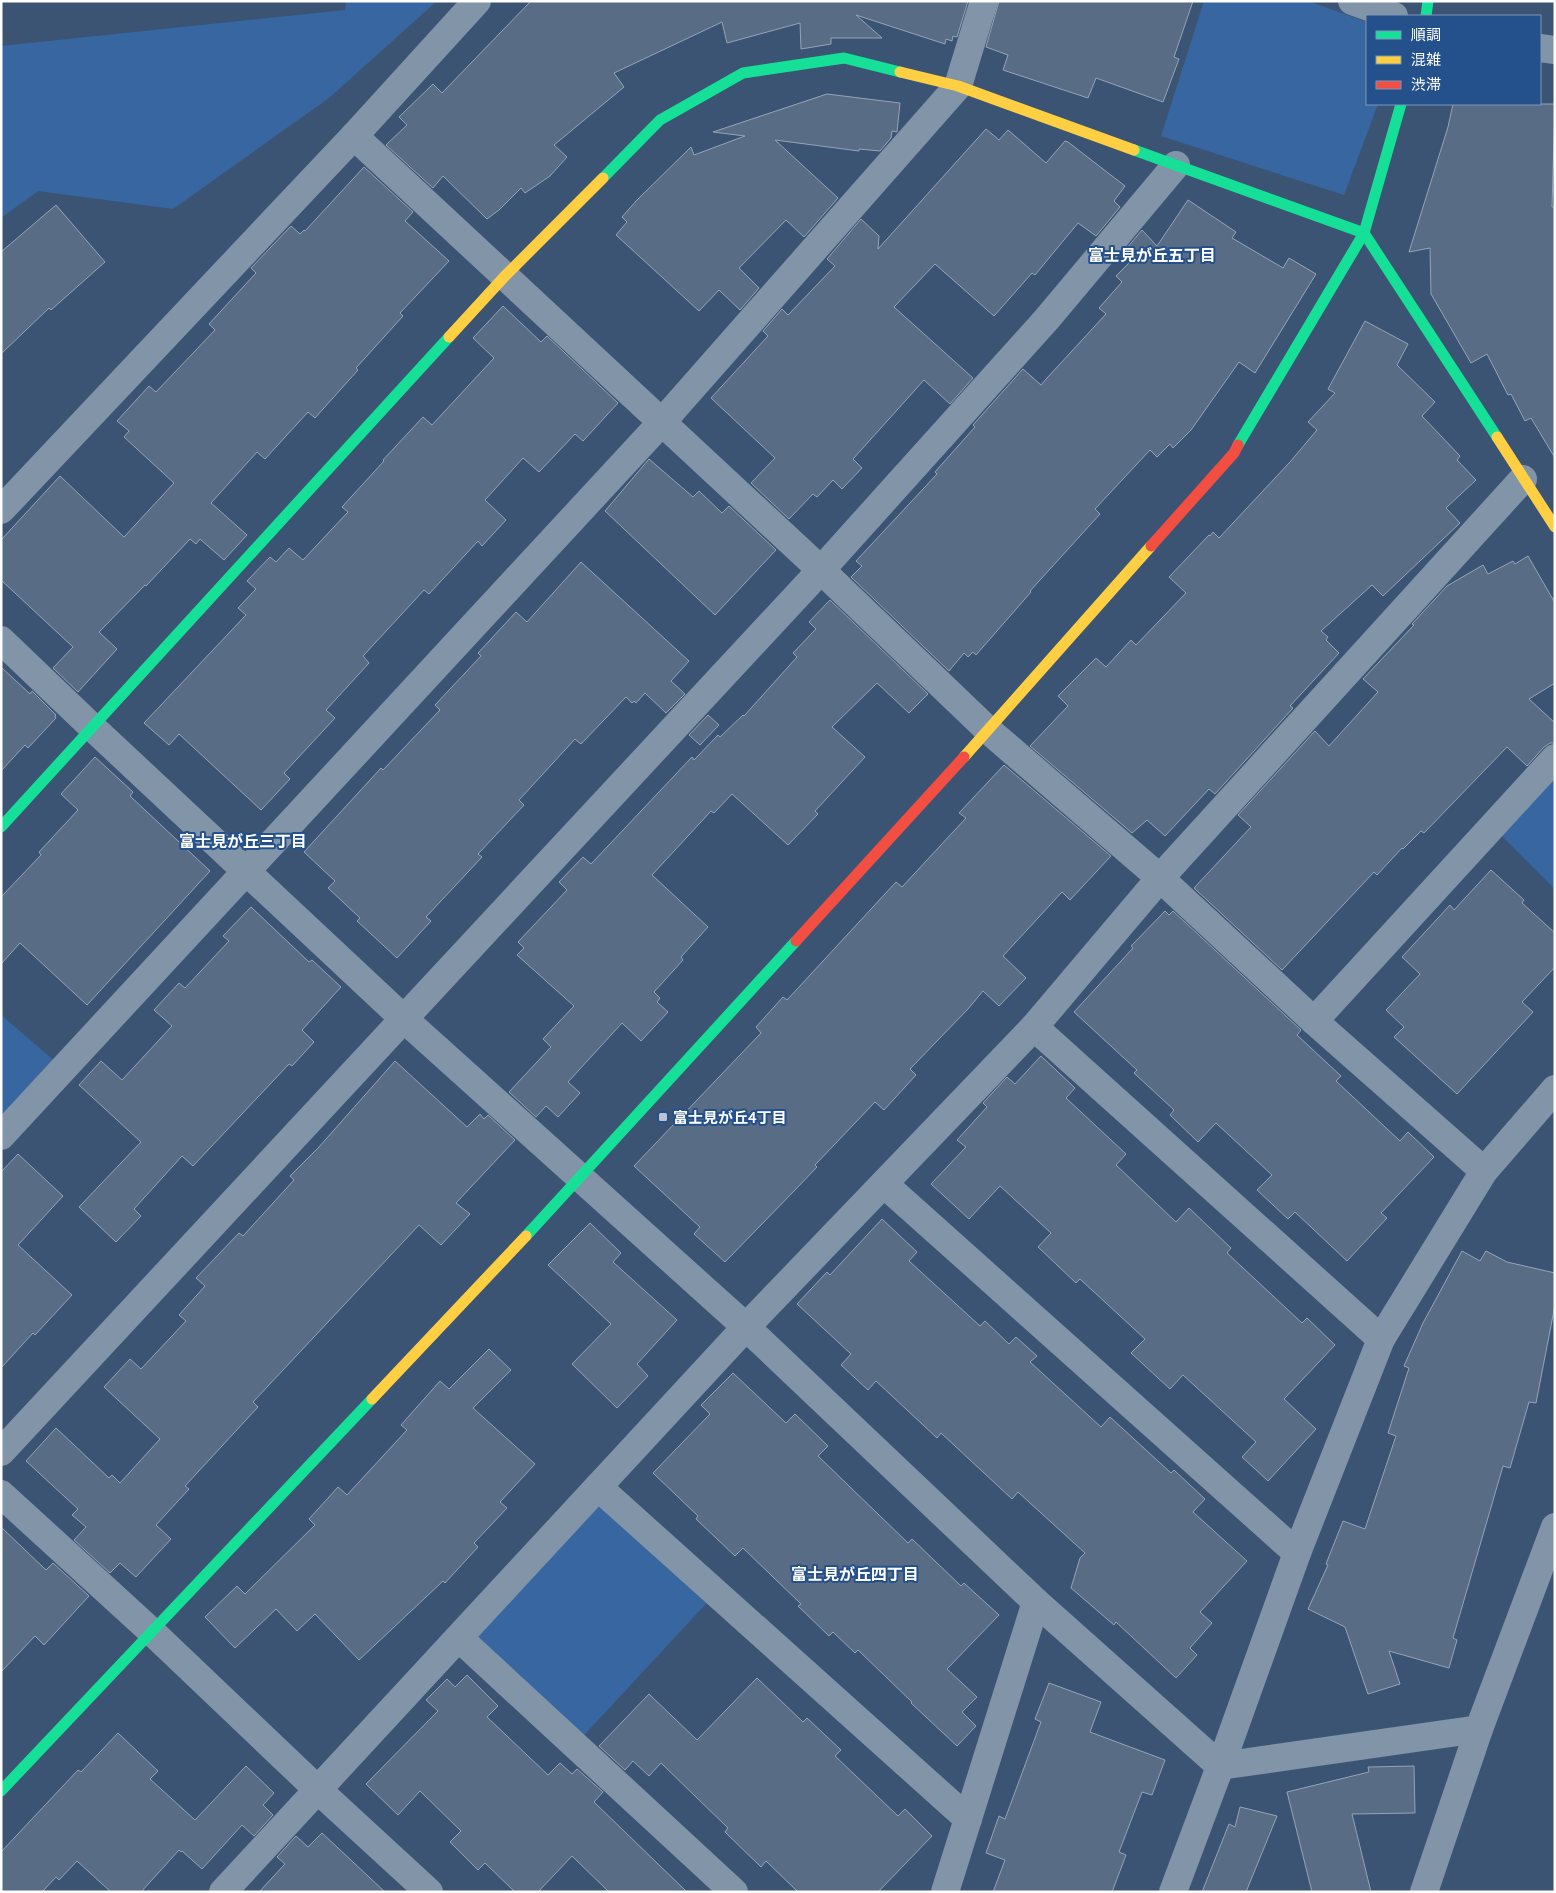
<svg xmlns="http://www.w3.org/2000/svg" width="1556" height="1893" font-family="'PT Sans','Noto Sans JP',sans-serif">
	<rect width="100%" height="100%" fill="#3b5474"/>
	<g fill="#3866a1">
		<polygon points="346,1 437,1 329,98 173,209 38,191 1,218 1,46 345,10"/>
		<polygon points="1204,1 1308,1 1367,22 1367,104 1378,104 1344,195 1161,136"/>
		<polygon points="1555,758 1555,889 1492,826"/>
		<polygon points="1,1015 64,1069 1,1136"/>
		<polygon points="598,1487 716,1593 575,1745 459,1638"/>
	</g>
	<g fill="#586c85" stroke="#96a4b7">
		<polygon points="531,1 968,1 957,37 953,36 952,41 946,39 945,44 856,15 882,38 831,38 831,44 801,49 800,23 727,43 722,22 614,73 624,87 554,145 567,157 550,176 525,193 521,188 499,210 487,219 443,176 433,188 386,145 407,125 399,117 433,84 442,93"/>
		<polygon points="999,1 1193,1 1174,57 1179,59 1163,102 1096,78 1088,98 1003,70 1008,55 986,47"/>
		<polygon points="827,94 900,103 897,132 892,131 891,138 880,151 859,149 859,151 775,140 838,198 804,237 786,220 739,268 759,288 740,310 719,290 699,311 616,235 627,222 622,217 637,200 691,147 694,155 745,136 713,132"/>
		<polygon points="1453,104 1555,104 1552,207 1555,207 1555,458 1531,418 1525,421 1511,394 1508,395 1487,354 1471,363 1431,294 1430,248 1409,252 1448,127"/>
		<polygon points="986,129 999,140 1008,130 1046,163 1065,141 1068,142 1125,186 1114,201 1120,207 1096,236 1078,223 1035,275 1032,273 994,316 935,264 894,307 973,378 950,404 924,380 853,459 862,468 842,489 833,480 817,497 813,494 789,519 751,483 775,458 711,398 768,336 763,331 782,309 788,315 835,266 827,259 861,219 879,236 878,249"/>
		<polygon points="364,167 413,212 405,221 449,261 400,313 403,316 356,368 358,370 315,418 308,412 265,459 257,452 211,503 247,535 224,560 200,539 196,544 190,539 146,586 145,585 99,632 117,649 78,692 53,668 73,647 1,580 1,540 60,476 124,537 174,483 124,437 129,431 117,421 149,386 156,392 215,330 209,324 256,273 251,268 291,226 300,234 304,230 305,231"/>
		<polygon points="1188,200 1236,232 1232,238 1283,268 1289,258 1316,274 1255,373 1239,362 1191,430 1173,448 1170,444 1157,457 1150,450 1095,509 1100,514 1030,591 1031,592 976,655 973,652 968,657 964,653 949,671 851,577 862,566 856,561 937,474 935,472 975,427 973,425 1023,369 1041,385 1047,378 1106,314 1099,308 1122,282 1116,276 1130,262 1121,255 1142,230 1157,246"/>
		<polygon points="56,205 105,262 51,310 49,308 1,354 1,252"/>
		<polygon points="503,306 541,342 547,336 618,403 583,441 575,434 539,472 523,458 485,500 506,520 482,546 478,541 429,594 424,590 363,656 369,663 326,710 335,718 284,773 290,779 261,810 179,734 169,745 144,723 246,615 238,608 256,589 247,581 270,557 276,562 289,548 303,560 348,512 342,507 384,461 383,460 423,417 432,425 494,358 473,338"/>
		<polygon points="1365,321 1408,344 1397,365 1435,402 1422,416 1460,456 1457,460 1476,480 1446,508 1460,523 1383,596 1372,585 1321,631 1328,637 1326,640 1339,653 1290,706 1293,708 1215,794 1209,789 1165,836 1147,820 1132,833 1030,746 1068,706 1058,696 1096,658 1106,667 1131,640 1136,645 1186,593 1169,577 1209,535 1210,536 1213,532 1219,538 1290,462 1317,430 1308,422 1335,393 1328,389"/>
		<polygon points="649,459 693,497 699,491 722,513 729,506 776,550 715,615 605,511"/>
		<polygon points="1528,556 1555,603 1555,683 1529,699 1555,723 1555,743 1550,743 1544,747 1527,766 1507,747 1424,833 1421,831 1403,849 1402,848 1377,875 1374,872 1282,970 1194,888 1251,827 1238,815 1315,731 1329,746 1378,692 1363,679 1414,625 1412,624 1447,586 1483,565 1488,574 1513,561 1515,564"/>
		<polygon points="581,562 689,661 671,681 685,694 666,713 645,693 636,703 634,701 632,703 626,697 581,744 575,739 519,800 524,805 478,854 482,857 426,917 431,921 397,958 357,921 360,918 328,888 335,881 304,852 381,768 383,770 440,710 435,705 481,656 478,653 516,612 527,622"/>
		<polygon points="830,600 928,694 909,713 877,683 832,727 865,757 815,811 818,814 788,845 732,794 714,813 711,811 652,875 708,927 681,957 683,960 654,992 660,998 657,1002 668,1012 641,1041 622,1023 568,1082 580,1093 558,1117 546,1106 536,1117 509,1092 551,1047 543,1039 574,1006 517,955 524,948 518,942 567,890 559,882 583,857 591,864 692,757 694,760 718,735 720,737 743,715 744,716 797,657 793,653 816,629 809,622"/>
		<polygon points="1,667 30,694 32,691 56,715 55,716 56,718 28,748 25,745 1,771"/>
		<polygon points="708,715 719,725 700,745 689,735"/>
		<polygon points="95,757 133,792 130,796 210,871 87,1005 20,943 1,964 1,897 41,855 39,852 78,810 61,794"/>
		<polygon points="1004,765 1111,856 1070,900 1062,892 1003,956 1026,978 999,1006 983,991 968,1009 910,1069 916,1075 884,1110 875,1102 815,1165 817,1167 795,1190 725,1262 694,1234 700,1227 634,1166 761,1033 756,1027 783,997 787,1000 896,882 902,887 966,818 959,813"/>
		<polygon points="1491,870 1524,900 1522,903 1555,933 1555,967 1522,1002 1533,1012 1457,1094 1394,1037 1404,1027 1386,1010 1420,974 1402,957 1450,905 1454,910"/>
		<polygon points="251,907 309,962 312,960 341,987 302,1030 314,1042 292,1066 289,1064 193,1166 182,1156 134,1209 141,1216 116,1242 79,1207 141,1142 79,1085 101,1061 122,1080 172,1026 154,1010 179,983 185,988 229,941 223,936"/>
		<polygon points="1165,911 1169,915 1173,911 1301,1030 1297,1035 1341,1076 1336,1081 1400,1141 1408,1132 1434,1157 1381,1213 1387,1218 1347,1261 1295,1212 1288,1219 1257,1190 1272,1175 1216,1123 1198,1142 1170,1115 1174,1110 1134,1073 1137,1070 1074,1012 1133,948 1131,946"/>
		<polygon points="1041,1056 1075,1088 1066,1098 1126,1154 1116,1165 1176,1222 1189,1208 1231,1248 1227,1253 1302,1323 1307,1318 1335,1345 1284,1399 1316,1429 1268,1481 1242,1457 1256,1442 1183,1375 1170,1389 1131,1353 1145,1339 1080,1279 1076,1283 1038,1247 1051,1233 1000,1186 969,1219 931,1184 966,1147 957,1140 987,1107 983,1103 1007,1077 1015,1084"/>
		<polygon points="395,1061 467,1127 480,1114 484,1119 488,1115 515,1140 456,1203 470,1214 441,1245 419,1225 253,1402 258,1407 185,1486 189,1489 156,1525 171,1539 136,1577 120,1563 110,1573 74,1540 86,1527 72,1515 78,1509 26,1461 56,1428 109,1478 112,1475 120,1483 160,1439 104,1387 130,1359 141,1369 186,1321 179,1315 205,1286 196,1278 239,1233 243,1236 294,1180 290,1176 319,1147"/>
		<polygon points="18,1154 63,1196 18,1245 72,1295 35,1335 33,1333 1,1368 1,1172"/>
		<polygon points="882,1219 917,1252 909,1261 980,1326 985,1321 1009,1344 1016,1337 1037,1356 1030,1362 1101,1427 1110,1417 1171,1473 1174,1470 1205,1499 1193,1512 1247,1561 1200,1612 1212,1623 1190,1648 1197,1655 1176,1678 1116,1622 1114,1625 1071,1588 1080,1558 1085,1553 1018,1492 1012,1499 941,1433 937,1438 876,1381 868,1390 841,1365 851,1354 797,1304 827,1272 830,1275"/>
		<polygon points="590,1223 621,1253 613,1262 677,1320 637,1364 648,1376 617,1408 572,1364 611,1324 548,1265"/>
		<polygon points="1462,1251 1480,1261 1486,1251 1507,1262 1555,1273 1555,1305 1536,1403 1529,1402 1510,1468 1503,1466 1453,1638 1457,1640 1449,1668 1389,1651 1400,1684 1368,1694 1345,1627 1308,1609 1328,1565 1326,1564 1343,1521 1365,1529 1396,1436 1388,1433 1409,1368 1404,1366 1423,1323"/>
		<polygon points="489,1349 511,1370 473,1408 535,1464 500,1502 507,1508 474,1543 478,1547 445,1583 443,1581 359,1660 315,1614 297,1631 276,1609 235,1648 205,1617 237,1586 245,1594 315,1525 309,1519 338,1487 347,1495 407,1430 401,1425 440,1381 449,1389"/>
		<polygon points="733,1373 786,1423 795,1414 828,1446 818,1456 908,1543 912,1539 961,1586 964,1583 999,1615 947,1669 977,1697 962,1712 976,1726 957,1746 911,1703 912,1702 858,1650 855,1653 833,1632 829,1636 798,1606 801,1604 743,1548 735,1556 696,1519 698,1516 653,1473 710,1414 701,1405"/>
		<polygon points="1,1527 46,1570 53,1563 89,1596 44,1645 35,1636 1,1672"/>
		<polygon points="467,1675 498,1706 487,1717 548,1775 560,1763 572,1774 577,1769 603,1792 594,1802 687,1892 609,1892 572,1856 538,1892 515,1892 485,1863 478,1870 450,1842 461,1831 420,1791 398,1815 366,1784 438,1711 426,1700 447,1679 455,1687"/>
		<polygon points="757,1678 803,1722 807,1718 841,1750 835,1756 898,1816 905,1809 932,1836 878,1892 798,1892 766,1861 761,1867 725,1832 728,1828 661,1763 649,1776 633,1761 625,1770 599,1746 649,1694 697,1740"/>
		<polygon points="1049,1683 1101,1702 1090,1732 1165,1760 1152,1795 1142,1792 1119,1852 1126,1855 1112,1892 993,1892 1005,1860 986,1853 999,1816 1005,1819 1041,1722 1035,1719"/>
		<polygon points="118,1733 158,1771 150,1779 195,1820 246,1766 274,1793 263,1805 273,1815 254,1836 242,1825 202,1869 182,1851 181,1852 179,1850 141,1892 111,1892 77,1861 59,1880 56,1877 42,1892 1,1892 1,1852 78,1770 81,1772"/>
		<polygon points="1414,1766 1415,1813 1352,1814 1371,1892 1312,1892 1287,1792 1369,1772 1368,1767"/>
		<polygon points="1240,1807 1277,1816 1246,1892 1202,1892 1229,1824 1235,1827"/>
		<polygon points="322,1833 385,1892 259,1892 285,1864 277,1857 296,1836 308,1847"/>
	</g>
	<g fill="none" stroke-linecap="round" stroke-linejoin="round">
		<g stroke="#8294a8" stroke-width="28">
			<polyline points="1352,1 1394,16"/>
			<polyline points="1540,48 1555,50"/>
			<polyline points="354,136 821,570 988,730 1160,878 1314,1021 1484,1171"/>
			<polyline points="1,510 354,136 477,1"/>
			<polyline points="1,640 93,728 404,1019 746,1327 1036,1602 1220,1766 1479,1729"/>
			<polyline points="1314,1021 1555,758"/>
			<polyline points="1034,1027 1381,1339"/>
			<polyline points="1,1136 662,422 958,86 984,1"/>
			<polyline points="884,1184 1297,1553"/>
			<polyline points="1,1452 821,570 1046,320 1176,165"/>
			<polyline points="598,1487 968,1819"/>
			<polyline points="1,1494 152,1632 318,1790 429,1892"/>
			<polyline points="459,1638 734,1892"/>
			<polyline points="223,1892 746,1327 1034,1027 1160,878 1523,479"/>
			<polyline points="945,1892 1036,1602"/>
			<polyline points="1173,1892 1227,1748 1297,1553 1381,1339 1484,1171 1555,1089"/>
			<polyline points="1424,1892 1479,1729 1555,1527"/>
		</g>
		<g stroke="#16e098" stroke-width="11">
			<polyline points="1426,16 1428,1"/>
			<polyline points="1134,150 1364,233 1497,437"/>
			<polyline points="603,178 660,120 743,73 844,58 900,72"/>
			<polyline points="1238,445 1364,233 1401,104"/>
			<polyline points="1,827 449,337"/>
			<polyline points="526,1236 796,941"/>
			<polyline points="1,1791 372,1399"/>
		</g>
		<g stroke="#ffcf43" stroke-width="11">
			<polyline points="900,72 958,86 1134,150"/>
			<polyline points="449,337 505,276 603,178"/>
			<polyline points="1497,437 1555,527"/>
			<polyline points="964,757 1151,546"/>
			<polyline points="372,1399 526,1236"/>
		</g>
		<g stroke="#f24e42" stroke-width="11">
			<polyline points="1151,546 1234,453 1238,445"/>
			<polyline points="796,941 964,757"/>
		</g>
	</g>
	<rect fill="#bac3ce" stroke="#24508b" stroke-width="2" x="658" y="1112" width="10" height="10" rx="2.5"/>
	<g text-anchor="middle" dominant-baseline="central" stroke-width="4" stroke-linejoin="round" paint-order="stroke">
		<g font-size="15" font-weight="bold" fill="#fff" stroke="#24508b" text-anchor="start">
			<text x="673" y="1117">富士見が丘4丁目</text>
		</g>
		<g font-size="16" font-weight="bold" fill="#fff" stroke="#24508b">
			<text x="1152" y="255">富士見が丘五丁目</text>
			<text x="243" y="841">富士見が丘三丁目</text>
			<text x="855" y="1574">富士見が丘四丁目</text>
		</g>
	</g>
	<rect width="1556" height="1893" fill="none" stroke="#ffffff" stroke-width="5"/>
	<rect x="1366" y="15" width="175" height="90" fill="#24508b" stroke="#7c96b9"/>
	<rect x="1376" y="31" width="25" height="8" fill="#16e098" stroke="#7c96b9"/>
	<text x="1411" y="40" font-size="15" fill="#ffffff">順調</text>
	<rect x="1376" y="56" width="25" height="8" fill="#ffcf43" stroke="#7c96b9"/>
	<text x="1411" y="65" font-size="15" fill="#ffffff">混雑</text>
	<rect x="1376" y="81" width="25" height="8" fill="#f24e42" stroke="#7c96b9"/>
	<text x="1411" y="90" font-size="15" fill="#ffffff">渋滞</text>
</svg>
